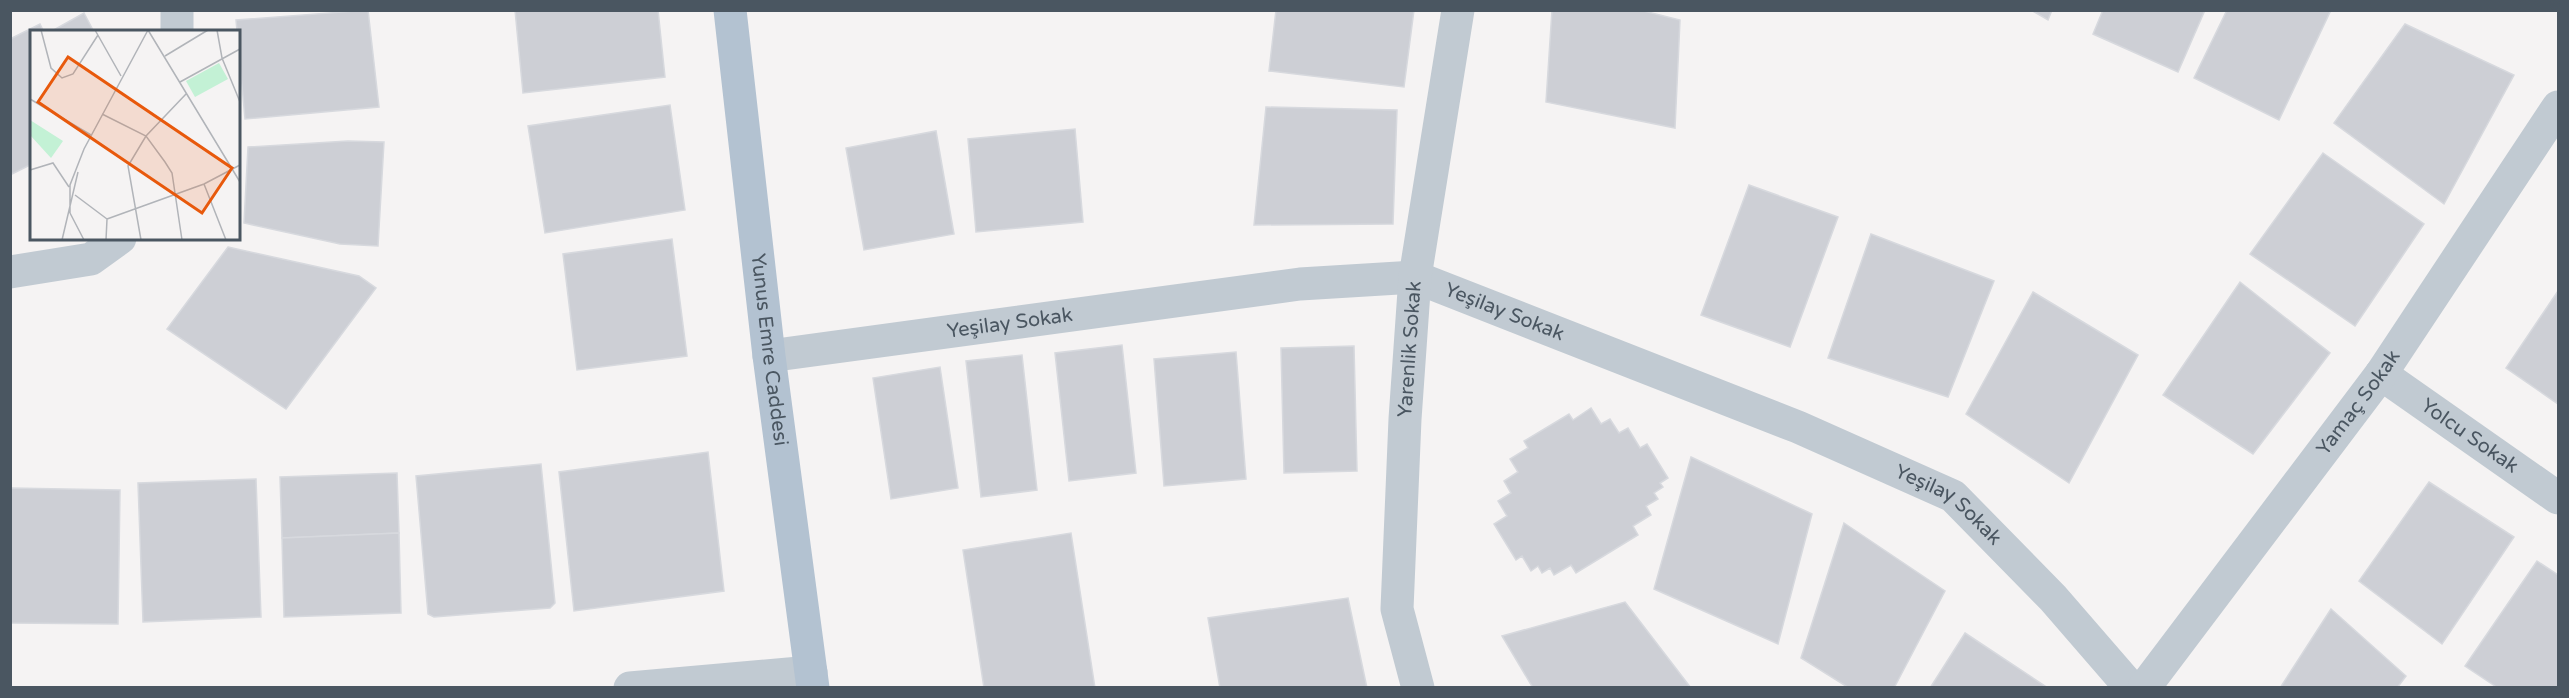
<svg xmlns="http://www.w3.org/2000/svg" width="2569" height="698" font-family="'Varela Round',sans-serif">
	<rect width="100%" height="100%" fill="#f5f3f3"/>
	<g fill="#cdcfd5" stroke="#d7d9de" stroke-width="1.5">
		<polygon points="368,10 379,107 245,119 236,20"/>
		<polygon points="515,10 658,10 665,77 523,93"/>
		<polygon points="1276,10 1414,10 1404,87 1269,71"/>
		<polygon points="1552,10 1640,10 1680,20 1675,128 1546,102"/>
		<polygon points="2031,10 2052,10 2048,20"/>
		<polygon points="2103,10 2205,10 2178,72 2093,34"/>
		<polygon points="2227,10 2331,10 2279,120 2194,78"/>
		<polygon points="84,13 94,32 50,32"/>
		<polygon points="40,24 44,32 32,32 32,164 10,175 10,39"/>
		<polygon points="2405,24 2514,75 2444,204 2334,123"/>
		<polygon points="670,105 685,210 545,233 528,126"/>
		<polygon points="1266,107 1397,110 1393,224 1254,225"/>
		<polygon points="1075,129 1083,222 976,232 968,139"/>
		<polygon points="936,131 954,234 864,250 846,148"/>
		<polygon points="348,141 384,142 378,246 340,244 244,223 248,147"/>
		<polygon points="2323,153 2424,224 2355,326 2250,254"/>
		<polygon points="1749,185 1838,217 1790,347 1701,315"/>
		<polygon points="1871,234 1994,281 1948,397 1828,358"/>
		<polygon points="672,239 687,356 577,370 563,254"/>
		<polygon points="228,247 359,276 376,288 286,409 167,329"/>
		<polygon points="2240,282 2330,353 2253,454 2163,395"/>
		<polygon points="2558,291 2558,404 2506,368"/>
		<polygon points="2033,292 2138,355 2069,483 1966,414"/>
		<polygon points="1122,345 1136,473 1069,481 1055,353"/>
		<polygon points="1354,346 1357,471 1284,473 1281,348"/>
		<polygon points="1236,352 1246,479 1164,486 1154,359"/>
		<polygon points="1022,355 1037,490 981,497 966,361"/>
		<polygon points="940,367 958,488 891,499 873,378"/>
		<polygon points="1591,408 1601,424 1610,419 1619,433 1628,428 1640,448 1647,444 1668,478 1660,483 1663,487 1654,493 1658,499 1646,506 1651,515 1633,526 1638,535 1576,573 1571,565 1554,575 1550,568 1542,573 1538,566 1531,571 1522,556 1516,560 1494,524 1507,516 1498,501 1511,493 1504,481 1518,472 1510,459 1528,448 1524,441 1569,414 1573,420"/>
		<polygon points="708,452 724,591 574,611 559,472"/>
		<polygon points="1691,457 1812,514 1778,644 1654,589"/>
		<polygon points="541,464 555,603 550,608 434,617 428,614 416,476"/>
		<polygon points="397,473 399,533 282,538 280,477"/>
		<polygon points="256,479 261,617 143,622 138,483"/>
		<polygon points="2429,482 2514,537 2442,644 2359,581"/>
		<polygon points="10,488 120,490 118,624 10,623"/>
		<polygon points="1844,523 1945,591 1894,688 1849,688 1801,658"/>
		<polygon points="399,533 401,613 284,617 282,538"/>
		<polygon points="1071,533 1095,688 984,688 963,550"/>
		<polygon points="2537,561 2558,575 2558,688 2498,688 2465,666"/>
		<polygon points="1348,598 1367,688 1220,688 1208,618"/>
		<polygon points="1625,602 1691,688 1533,688 1502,636"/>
		<polygon points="2331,609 2406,676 2397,688 2280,688"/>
		<polygon points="1965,633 2048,688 1930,688"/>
	</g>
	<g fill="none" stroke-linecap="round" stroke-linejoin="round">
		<g stroke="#c1cad2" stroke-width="33">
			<polyline points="177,10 177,32"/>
			<polyline points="10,272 91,259 120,238"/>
			<path id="s1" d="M769,356L1300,284L1415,277L1798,427L1953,496L2053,598L2131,688"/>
			<path id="s2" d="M2381,374L2558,498"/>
			<polyline points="630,688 811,672"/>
			<path id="s3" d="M1418,688L1397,609L1405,419L1415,277L1458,10"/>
			<path id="s4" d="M2144,688L2381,374L2558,107"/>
		</g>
		<path stroke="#b3c2d1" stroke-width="33" id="s5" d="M730,10L769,356L813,688"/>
	</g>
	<g text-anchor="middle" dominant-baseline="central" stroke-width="6" stroke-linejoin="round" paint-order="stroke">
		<g font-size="20" fill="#4a5661" stroke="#fff">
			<text stroke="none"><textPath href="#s1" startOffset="747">Yeşilay Sokak</textPath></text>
			<text stroke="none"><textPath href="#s1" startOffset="243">Yeşilay Sokak</textPath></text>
			<text stroke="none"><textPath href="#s5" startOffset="342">Yunus Emre Caddesi</textPath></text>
			<text stroke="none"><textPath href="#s3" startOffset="342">Yarenlik Sokak</textPath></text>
			<text stroke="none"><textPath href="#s4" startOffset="357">Yamaç Sokak</textPath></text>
			<text stroke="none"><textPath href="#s2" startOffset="108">Yolcu Sokak</textPath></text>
			<text stroke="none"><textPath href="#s1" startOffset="1233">Yeşilay Sokak</textPath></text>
		</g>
	</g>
	<g transform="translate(30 30)">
		<rect width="210" height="210" fill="#f5f3f3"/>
		<path d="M189,33L198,49L165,67L156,51ZM0,90L33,111L21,128L0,105Z" fill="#c3f1d5"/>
		<path fill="none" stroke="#b1b4b9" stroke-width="1.5" d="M11,0L21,38L32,48L43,44L68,5M65,0L91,46M118,0L210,152M187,0L192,28L210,72M135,26L178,0M150,52L210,19M0,69L61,105M72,84L116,106L135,132L142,143L152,210M0,140L23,133L39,157M174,154L196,210M45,165L77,189L76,210M40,183L54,210M40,183V155L54,119L118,0M77,189L174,154L210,135M32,210L48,142M111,210L98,136L116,106L156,64"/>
		<path fill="#e8590c" fill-opacity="0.15" stroke="#e8590c" stroke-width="3" d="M38,27L202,138L172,183L8,72Z"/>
		<rect width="210" height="210" fill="none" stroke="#4a5661" stroke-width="3"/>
	</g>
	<rect width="2569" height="698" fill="none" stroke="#4a5661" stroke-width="24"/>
</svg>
